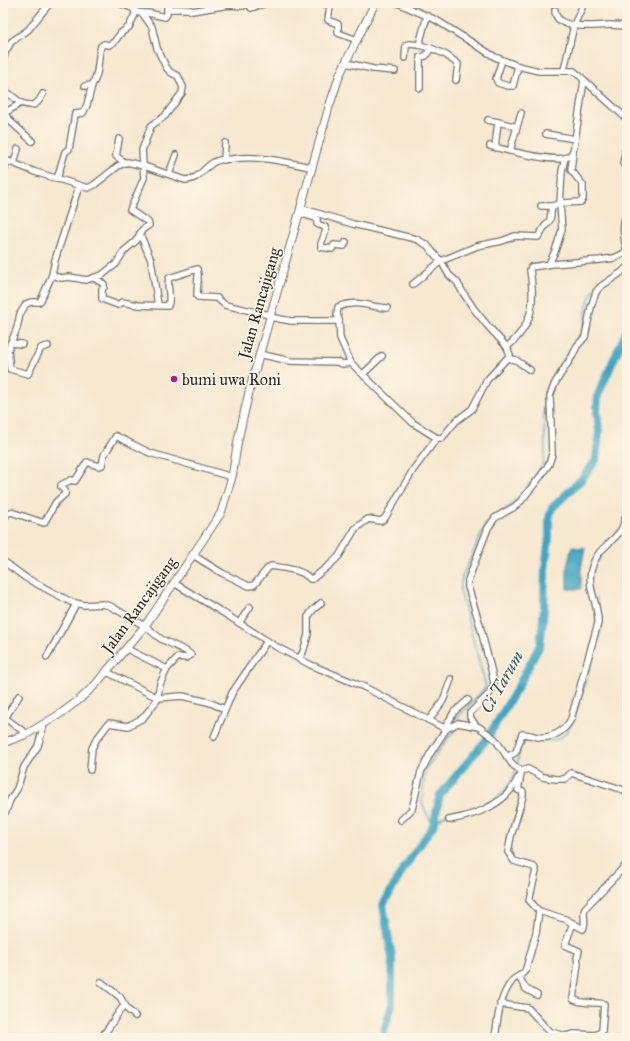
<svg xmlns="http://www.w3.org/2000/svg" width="630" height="1041" font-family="'IM FELL Great Primer',serif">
	<rect width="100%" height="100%" fill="#fcf5e5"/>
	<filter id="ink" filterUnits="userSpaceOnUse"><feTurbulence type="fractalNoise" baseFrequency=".025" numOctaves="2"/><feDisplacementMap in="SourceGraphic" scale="8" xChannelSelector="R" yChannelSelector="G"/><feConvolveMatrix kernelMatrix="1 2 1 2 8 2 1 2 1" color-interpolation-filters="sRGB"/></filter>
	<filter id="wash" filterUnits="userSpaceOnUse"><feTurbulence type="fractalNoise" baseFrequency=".012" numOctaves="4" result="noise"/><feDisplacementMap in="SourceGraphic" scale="16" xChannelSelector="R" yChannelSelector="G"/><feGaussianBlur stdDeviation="0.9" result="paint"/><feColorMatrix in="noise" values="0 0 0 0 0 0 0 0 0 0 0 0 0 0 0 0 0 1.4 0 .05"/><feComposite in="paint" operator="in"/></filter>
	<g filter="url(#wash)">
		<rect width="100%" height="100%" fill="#f7e8d0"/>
		<polygon fill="#43a7c3" stroke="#376977" points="572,546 582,549 582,547 585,548 581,569 581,589 567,589 567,567"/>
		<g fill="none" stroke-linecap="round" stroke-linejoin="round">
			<g stroke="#43a7c3" stroke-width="1.5">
				<polyline points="623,267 627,262 626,254"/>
				<polyline points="597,562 601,555"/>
				<path d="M460,721L458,717L486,687L460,591L462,577L487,521C493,514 503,512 510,506C518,498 537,476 542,465C549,449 541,417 544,399C548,374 570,355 581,333C588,318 584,300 596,287"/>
				<path d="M460,725L459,727L451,734L425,770L422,803L433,826C436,822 440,818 445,815C450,812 460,813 466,812C489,806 511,793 516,769"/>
				<path d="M521,745L526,741C551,740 562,746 574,719L602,625V615L596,598"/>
				<polyline points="517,765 520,749"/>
			</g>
			<polyline stroke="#43a7c3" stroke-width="8" points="382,1038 392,1004 392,958 383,905 404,868 433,826 440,795 486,740 515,692 540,645 544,609 545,569 549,537 549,518 552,508 581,480 596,460 599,432 597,411 598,395 627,330"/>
		</g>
	</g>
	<g filter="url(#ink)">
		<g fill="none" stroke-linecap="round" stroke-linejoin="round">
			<defs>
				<g id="minor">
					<polyline points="119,3 132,8 136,12 142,13 148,13 165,17 167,14 168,3"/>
					<polyline points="324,3 330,6 328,20 338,24 338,33 357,40"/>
					<polyline points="398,3 436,20 495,57 518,66 539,71 574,71 581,77 584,80 627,119"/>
					<polyline points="251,8 267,3"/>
					<polyline points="167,9 188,9 192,11 229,5 243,6"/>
					<path d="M555,10C555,32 598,25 611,25C616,25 622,26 627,26"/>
					<polyline points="419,45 430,48"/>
					<polyline points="405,58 406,45 410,44 419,45 427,16"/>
					<polyline points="502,60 496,79 498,83 508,86 513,86 518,66"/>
					<polyline points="3,61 5,53 11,42 28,30 50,3"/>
					<polyline points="346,63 373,69 395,71"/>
					<polyline points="564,70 574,25 584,3"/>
					<path d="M85,86L92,85C100,74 97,59 101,46L104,44L109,45L114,42L121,33L129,27L136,12"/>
					<polyline points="420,88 420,57 426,56 431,48 446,55 458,64 456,80"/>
					<polyline points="3,89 21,103"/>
					<polyline points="4,113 11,122 32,141"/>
					<path d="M3,114L21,103C33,107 37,106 43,94"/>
					<polyline points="488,120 498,122 495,147"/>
					<polyline points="498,122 517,127 521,113"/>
					<polyline points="546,134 575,139"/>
					<polyline points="119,139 116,156 124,162"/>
					<polyline points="627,143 623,163 627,169"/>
					<path d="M490,146C507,150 549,162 565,158C571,156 573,153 574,147L584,80"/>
					<polyline points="510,151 517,127"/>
					<path d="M3,159L35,172L88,188L94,185L118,166L127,162L144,166L185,180C199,180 203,168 214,162C219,159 226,159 232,159C261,155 283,162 311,167"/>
					<polyline points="224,160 225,143"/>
					<polyline points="14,163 18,149"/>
					<polyline points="169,174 176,155"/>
					<polyline points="3,175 7,161"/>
					<polyline points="57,179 65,152 69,149 75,114 83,113 87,105 92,85"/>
					<polyline points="541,206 552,206"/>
					<polyline points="300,208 353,224 416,239 427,245 436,256 441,261 477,246 502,241 515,236 538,237 545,226 550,220 552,206 563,203 581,202 583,199 583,185 571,170 573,153"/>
					<polyline points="299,213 315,218 317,219 317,224 325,227 326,230 321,244 321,247 332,249 334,245 344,246 346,242"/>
					<path d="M627,214C621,223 624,242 627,252"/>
					<polyline points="140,234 151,260 158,305"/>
					<path d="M441,261L449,275L457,282L462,291L474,309L487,325L507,347C534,324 535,303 530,270L531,267L552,264L600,260L614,258L623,254L627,250"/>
					<polyline points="549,264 555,251 562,230 560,204 562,171 565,158"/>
					<polyline points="52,275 61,278 69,277 86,280 102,275 116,264 124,251 136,241 142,230 149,225 148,222 130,210 144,178 142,150 151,126 165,116 182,93 183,87 178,76 170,72 166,67 157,48 152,27 142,13"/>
					<path d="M94,278L104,284V287L102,289V299L118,305L122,302L138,305L168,306C172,297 166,286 169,278L197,269L198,275L197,296L198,297L217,298L225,305L270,315"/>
					<polyline points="413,284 441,261"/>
					<path d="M387,308C369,307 357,299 338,307L337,314L339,320L340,338L351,363L413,423L437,438H442L456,421L472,409L487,380L510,355L507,347"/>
					<polyline points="270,317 291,321 339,321"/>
					<polyline points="10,343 22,344"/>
					<polyline points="48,346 41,348 28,374 10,369 8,350 17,328 20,314 26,304 31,302 39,302 41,300 52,275 55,260 79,186"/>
					<polyline points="259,354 290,361 338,362 342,364 351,363"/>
					<polyline points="508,358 516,360 530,370"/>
					<polyline points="363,374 382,356"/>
					<polyline points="3,520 8,513 11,512 44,523 56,502 65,494 65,491 61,487 61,485 71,480 75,481 87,462 98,466 102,465 104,455 116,436 150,453 232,477"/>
					<path d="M193,555L222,573L249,586L254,585L268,568L271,566C283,568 302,569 310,579H312L331,564L339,556L355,529L368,519L381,521L385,518L413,470L437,438"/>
					<polyline points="3,561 26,578 71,602 84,605 103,604 110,606 145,626 161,639 186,651 191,655 186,658 178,657 167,669 160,684 157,700 143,718 128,726 109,723 96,740 92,748 90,770"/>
					<polyline points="174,583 222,612 275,646 311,665 364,687 446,729 458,723 479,727 495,739 512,764 521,771"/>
					<polyline points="239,623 250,607"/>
					<polyline points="127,649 167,669"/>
					<polyline points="47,657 76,604"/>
					<polyline points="299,659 303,652 308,635 308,617 312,611 321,603"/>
					<polyline points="107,672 158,698 182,696 208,702 225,709"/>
					<polyline points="19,696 5,718 27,734"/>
					<polyline points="429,720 443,701 451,679"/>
					<polyline points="476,726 470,717 470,713 490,693 494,684 492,673 479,622 468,587 468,580 488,528 495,518 514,507 521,501 540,477 549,464 552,454 550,396 555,383 573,355 577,346 585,337 591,307 596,292 600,287 622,272 627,267"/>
					<polyline points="445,728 454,712 468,700"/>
					<polyline points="214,737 232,693 267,641"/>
					<path d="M507,757L516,752L522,734C527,734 533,736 538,737C552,739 565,731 571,719L598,623C599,605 587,589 591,571C597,547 609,547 621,530C624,525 625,518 627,512"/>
					<polyline points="521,771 528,769 543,777 556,779 565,779 571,773 627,791"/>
					<path d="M521,774L518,790L523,792V796L511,836L508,852L514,861L534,867L536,871L529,900L539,911L565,919L583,929C587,922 582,915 585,908L627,864"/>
					<polyline points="3,815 6,811 10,800 17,789 24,767 38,746 44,724"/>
					<polyline points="401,820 412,809 421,772 430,754 446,729"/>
					<path d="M449,820C476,815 506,805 518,778"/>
					<polyline points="519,977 526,989 537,995"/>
					<polyline points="101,982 120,997 127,1009 135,1016"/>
					<path d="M500,1004L528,1008L545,1027L551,1032L566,1036L574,1034L596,1035L602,1031L604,1004C594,1001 582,1005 573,999L578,963L577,958L579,951L565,945L573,923"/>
					<path d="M100,1038C110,1029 115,1015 125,1005"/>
					<path d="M495,1038C498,1017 499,998 512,981C516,976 523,976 526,969L536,933L539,911"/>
				</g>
				<polyline id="major" points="3,743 27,734 60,714 79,700 95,685 145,626 221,513 232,477 238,440 249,392 329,107 340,74 375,3"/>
			</defs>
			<use href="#minor" stroke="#726d65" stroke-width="8"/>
			<use href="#major" stroke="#726d65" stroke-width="9"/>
			<use href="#minor" stroke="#fff" stroke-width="5.5"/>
			<use href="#major" stroke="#fff" stroke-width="7"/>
		</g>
	</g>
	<circle fill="#b5179e" stroke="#fcf5e5" stroke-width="1.5" cx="174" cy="379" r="4"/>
	<g text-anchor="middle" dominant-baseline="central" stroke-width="3.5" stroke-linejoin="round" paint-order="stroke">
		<g font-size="16" fill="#2b2b2b" stroke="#fcf5e5">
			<text transform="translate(259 303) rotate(-74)">Jalan Rancajigang</text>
			<text transform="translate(139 605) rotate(-54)">Jalan Rancajigang</text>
		</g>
		<g font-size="16" fill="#2b2b2b" stroke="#fcf5e5" text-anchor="start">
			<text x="182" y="379">bumi uwa Roni</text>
		</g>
		<g font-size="17" font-style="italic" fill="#355d68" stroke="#fcf5e5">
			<text transform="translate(502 682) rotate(-60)">Ci Tarum</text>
		</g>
	</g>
	<rect width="630" height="1041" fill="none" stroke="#fcf5e5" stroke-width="16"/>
</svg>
